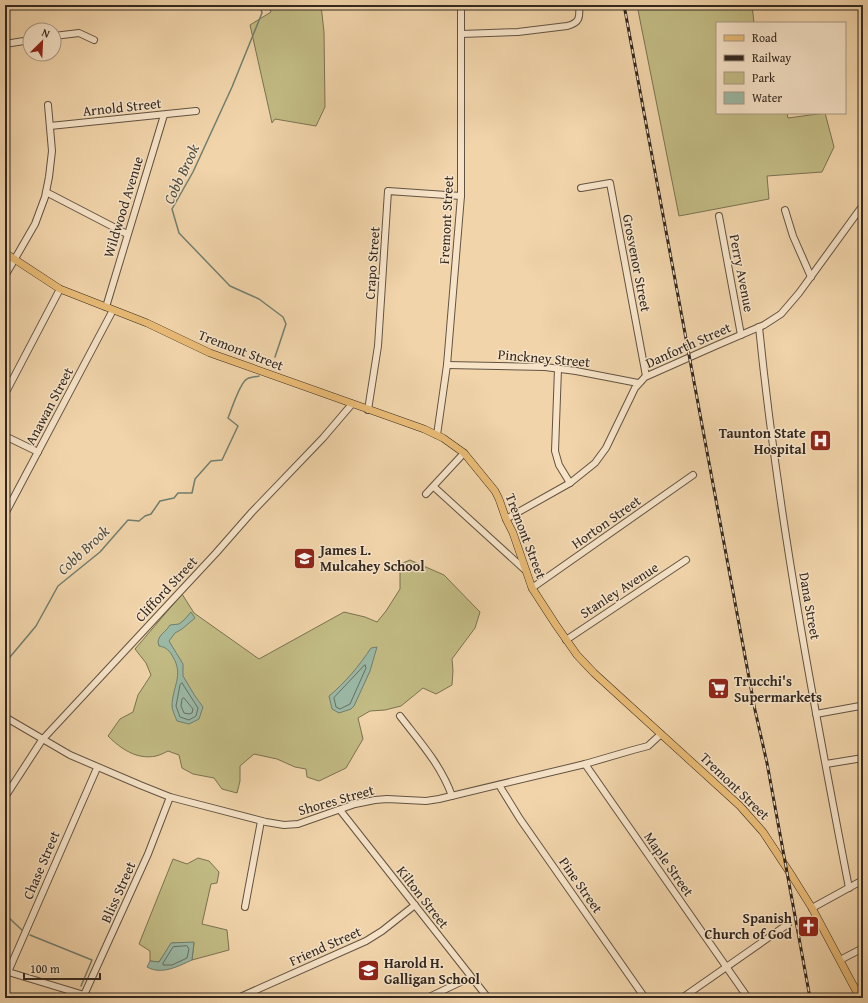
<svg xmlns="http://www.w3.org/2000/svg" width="868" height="1003" font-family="'Gentium Book Plus',serif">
	<rect width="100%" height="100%" fill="#f1d4aa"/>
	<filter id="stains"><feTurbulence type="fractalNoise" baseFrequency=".005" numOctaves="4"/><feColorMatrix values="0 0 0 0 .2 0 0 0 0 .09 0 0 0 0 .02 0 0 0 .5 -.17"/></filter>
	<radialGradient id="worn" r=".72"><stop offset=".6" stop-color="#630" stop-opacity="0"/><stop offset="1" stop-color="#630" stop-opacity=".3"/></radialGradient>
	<g fill="#c2bb84" stroke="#7a7252">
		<polygon points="268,5 321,5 324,32 325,107 316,126 275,119 272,123 250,25 271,12"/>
		<polygon points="637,5 752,5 754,23 717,23 717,113 787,113 788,118 825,113 834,147 822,172 767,176 769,199 679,216"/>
		<path d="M410,560L444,575L480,612L475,628L452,659L453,671L452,685L436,694L423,688L401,706L385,710L370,711L358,718L363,739L346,768L319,781L307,777L306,769L295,767L277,759L254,754L240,766V781L237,793L222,789L214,778L193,774L182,768L179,755L168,751C164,753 160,755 156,756C137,760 121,749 108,736L120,719L133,712L138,695L151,675L146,663L135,649L182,594L194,613L259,659L344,612L365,617L377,622L386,611L400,589V564Z"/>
		<polygon points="198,858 209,861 219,872 217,883 211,884 202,924 227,930 229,950 192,960 194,943 172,943 159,962 150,961 150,951 139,944 173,859 187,864"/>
	</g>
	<g fill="#9bb8a5" stroke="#717e6f">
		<path d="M191,612L195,618L182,629L175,633L169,641L183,664V676L195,696L203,707L199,719L189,724L177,721C175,716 172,710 172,706C172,688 184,675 173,657C170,651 166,647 159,646L158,642C159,634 166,632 170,625L179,624L184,620Z"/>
		<path d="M377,647L370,671L354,706L351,709L339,713L332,709L329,696C345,683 359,666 371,648Z"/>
		<path d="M194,942L192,960C177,967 161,975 147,967L150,961L159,962L171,943Z"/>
	</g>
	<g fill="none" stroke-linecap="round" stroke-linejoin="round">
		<g stroke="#677062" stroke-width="1">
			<polygon points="365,665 366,668 350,704 340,709 336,707 334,698"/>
			<polygon points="182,683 198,708 196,716 189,720 180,717 176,706 180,685"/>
			<polygon points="184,698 193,709 192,713 189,714 184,713 181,706 182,699"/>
			<polygon points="187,946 189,949 187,958 172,965 163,965 163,963 173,947"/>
		</g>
		<g stroke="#717e6f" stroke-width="1.5">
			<polyline points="260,5 262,13 232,87 193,172 172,209 179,233 230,286 259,299 283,317 286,324 275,357"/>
			<path d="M5,668L10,657L36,626L58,586L100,552L128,520L139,521L145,516L151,514L160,501L174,498L178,493H192L195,479L211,461L222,460L238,426L228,418C231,411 240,382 247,379C250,377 256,377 259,376"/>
			<polyline points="5,917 8,917 22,930"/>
			<polyline points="30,935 92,960 81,986"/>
		</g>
		<defs>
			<g id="minor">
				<polyline points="862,5 863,11"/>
				<path d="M461,34L518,32L567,26C580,23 580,17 579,5"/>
				<polyline points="54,36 79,33 94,40"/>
				<polyline points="5,44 30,40"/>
				<polyline points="50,126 196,111"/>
				<polyline points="581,188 610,183 646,376"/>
				<polyline points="46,192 127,234"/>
				<polyline points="785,210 793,236 811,277"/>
				<polyline points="719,216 741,335"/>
				<polyline points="5,276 35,224 45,197 49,177 52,151 48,105"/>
				<polyline points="106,307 164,115"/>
				<path d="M759,327C778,516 813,702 849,888"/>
				<polyline points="447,365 545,367 576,371 638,383"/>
				<polyline points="558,369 555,451 559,465 570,483"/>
				<polyline points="5,394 60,289"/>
				<polyline points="368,410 378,346 388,191 461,196"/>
				<polyline points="437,435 447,365 461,196 461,5"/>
				<polyline points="5,436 38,452"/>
				<polyline points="434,487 524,569"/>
				<polyline points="426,494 464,453"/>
				<polyline points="5,514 113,310"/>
				<polyline points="506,519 570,483 595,463 606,448 635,388 645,377 715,346 764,325 781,314 799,293 863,205"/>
				<polyline points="532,588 693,475"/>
				<polyline points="566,640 686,560"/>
				<polyline points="816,714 860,706"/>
				<path d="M400,716C420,742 441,765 452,796"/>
				<polyline points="5,717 70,755 140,785 170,797 266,822 284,825 298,824 355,804 375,800 387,799 426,801 439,799 585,764 633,750 648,746 661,734"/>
				<polyline points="585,764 748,998"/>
				<polyline points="826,764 863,758"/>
				<polyline points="499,785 520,819 645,998"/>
				<polyline points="5,797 42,740 216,553 252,512 323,438 352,404"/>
				<polyline points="340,810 488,998"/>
				<polyline points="245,907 261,821"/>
				<polyline points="812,908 863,880"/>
				<polyline points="840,960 863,948"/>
				<polyline points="5,971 94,998"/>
				<polyline points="8,972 97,768"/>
				<polyline points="84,995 148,854 170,797"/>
				<polyline points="238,998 366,941 382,931 415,905"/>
				<polyline points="427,998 471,977"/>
				<polyline points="682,998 788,924"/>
			</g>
			<polyline id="major" points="5,253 60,289 147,323 210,353 424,429 443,438 464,453 495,491 499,499 506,519 513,533 532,588 556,625 577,655 594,673 740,806 763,832 792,876 812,908 860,998"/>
		</defs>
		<use href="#minor" stroke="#625342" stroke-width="8"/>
		<use href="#major" stroke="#33281f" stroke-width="8"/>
		<use href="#minor" stroke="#f6e3c8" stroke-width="6"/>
		<use href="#major" stroke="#e8ba75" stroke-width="7"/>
		<defs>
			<polyline id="rail" points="624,5 755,710 767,763 810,998"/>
		</defs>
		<use href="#rail" stroke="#33281f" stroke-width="3"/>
		<use href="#rail" stroke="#f6e3c8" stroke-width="1.5" stroke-dasharray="4.5" stroke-linecap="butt"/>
	</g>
	<defs>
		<symbol id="hospital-square" viewBox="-11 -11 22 22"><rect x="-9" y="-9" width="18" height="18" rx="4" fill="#8f2418" stroke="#f6e3c8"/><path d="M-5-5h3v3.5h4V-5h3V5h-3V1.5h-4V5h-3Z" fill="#fff"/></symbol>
		<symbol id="school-square" viewBox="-11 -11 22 22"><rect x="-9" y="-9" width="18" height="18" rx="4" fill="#8f2418" stroke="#f6e3c8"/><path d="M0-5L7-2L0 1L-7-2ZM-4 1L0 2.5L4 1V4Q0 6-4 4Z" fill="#fff"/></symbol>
		<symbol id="supermarket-square" viewBox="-11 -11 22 22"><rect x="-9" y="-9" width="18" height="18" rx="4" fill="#8f2418" stroke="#f6e3c8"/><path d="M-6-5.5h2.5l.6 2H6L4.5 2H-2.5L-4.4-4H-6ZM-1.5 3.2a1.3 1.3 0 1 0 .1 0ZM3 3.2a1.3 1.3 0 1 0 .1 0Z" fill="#fff"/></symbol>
		<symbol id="church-square" viewBox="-11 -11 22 22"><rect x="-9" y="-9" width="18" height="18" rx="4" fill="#8f2418" stroke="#f6e3c8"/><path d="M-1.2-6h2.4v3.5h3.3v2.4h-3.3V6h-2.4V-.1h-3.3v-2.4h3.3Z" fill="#fff"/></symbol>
	</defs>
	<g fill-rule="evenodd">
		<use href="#hospital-square" x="808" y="428" width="25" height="25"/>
		<use href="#school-square" x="292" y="546" width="25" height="25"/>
		<use href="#supermarket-square" x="706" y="676" width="25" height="25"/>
		<use href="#church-square" x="796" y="914" width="25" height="25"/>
		<use href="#school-square" x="356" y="958" width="25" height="25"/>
	</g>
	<g text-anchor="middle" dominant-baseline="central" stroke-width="3" stroke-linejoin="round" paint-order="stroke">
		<g font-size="14" fill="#33281f" stroke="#f6e3c8">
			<text transform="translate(122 107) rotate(-6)">Arnold Street</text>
			<text transform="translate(123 207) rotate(-73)">Wildwood Avenue</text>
			<text transform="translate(446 220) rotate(-87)">Fremont Street</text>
			<text transform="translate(372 263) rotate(-86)">Crapo Street</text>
			<text transform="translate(637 263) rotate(79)">Grosvenor Street</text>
			<text transform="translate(742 273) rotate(79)">Perry Avenue</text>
			<text transform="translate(688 345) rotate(-24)">Danforth Street</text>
			<text transform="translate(241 350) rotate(21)">Tremont Street</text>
			<text transform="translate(544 358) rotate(5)">Pinckney Street</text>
			<text transform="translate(49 406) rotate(-62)">Anawan Street</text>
			<text transform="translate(606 522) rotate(-35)">Horton Street</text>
			<text transform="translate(526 536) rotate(69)">Tremont Street</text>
			<text transform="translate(166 589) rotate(-47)">Clifford Street</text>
			<text transform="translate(619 590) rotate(-33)">Stanley Avenue</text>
			<text transform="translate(810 606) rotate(80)">Dana Street</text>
			<text transform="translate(735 786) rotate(44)">Tremont Street</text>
			<text transform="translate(336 800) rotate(-16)">Shores Street</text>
			<text transform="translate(669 864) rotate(55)">Maple Street</text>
			<text transform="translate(41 865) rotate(-67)">Chase Street</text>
			<text transform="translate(581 885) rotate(55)">Pine Street</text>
			<text transform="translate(118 892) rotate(-66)">Bliss Street</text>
			<text transform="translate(423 897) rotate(52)">Kilton Street</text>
			<text transform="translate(325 946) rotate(-24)">Friend Street</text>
		</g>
		<g font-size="14" font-weight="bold" fill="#33281f" stroke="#f6e3c8" text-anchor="start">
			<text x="806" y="433" text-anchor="end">Taunton State<tspan x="806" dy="16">Hospital</tspan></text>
			<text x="320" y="550">James L.<tspan x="320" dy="16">Mulcahey School</tspan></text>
			<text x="734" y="681">Trucchi's<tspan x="734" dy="16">Supermarkets</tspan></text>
			<text x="792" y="918" text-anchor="end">Spanish<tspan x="792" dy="16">Church of God</tspan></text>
			<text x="384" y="963">Harold H.<tspan x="384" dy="16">Galligan School</tspan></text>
		</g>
		<g font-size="15" font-style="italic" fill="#4d4c40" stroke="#f6e3c8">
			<text transform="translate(181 174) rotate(-65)">Cobb Brook</text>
			<text transform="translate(83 550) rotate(-43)">Cobb Brook</text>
		</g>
	</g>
	<rect width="868" height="1003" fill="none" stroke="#f1d4aa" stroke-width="20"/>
	<rect x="6" y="6" width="856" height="991" fill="none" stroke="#33281f" stroke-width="2"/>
	<rect x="10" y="10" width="848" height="983" fill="none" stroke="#33281f"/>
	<rect x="716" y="22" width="130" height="92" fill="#f6e3c8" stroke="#a89884"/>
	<rect x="724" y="35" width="20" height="6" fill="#e8ba75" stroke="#a89884"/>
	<text x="752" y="42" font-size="12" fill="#33281f">Road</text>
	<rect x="724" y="55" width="20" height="6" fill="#33281f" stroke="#a89884"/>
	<text x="752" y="62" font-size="12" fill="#33281f">Railway</text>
	<rect x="724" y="72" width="20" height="12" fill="#c2bb84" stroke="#a89884"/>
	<text x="752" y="82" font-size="12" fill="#33281f">Park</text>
	<rect x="724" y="92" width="20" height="12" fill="#9bb8a5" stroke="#a89884"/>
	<text x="752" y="102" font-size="12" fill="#33281f">Water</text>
	<g transform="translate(42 42) rotate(24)"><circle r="19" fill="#f6e3c8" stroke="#a89884"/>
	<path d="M0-3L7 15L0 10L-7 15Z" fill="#8f2418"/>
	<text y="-6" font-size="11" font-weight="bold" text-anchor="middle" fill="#33281f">N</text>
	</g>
	<path d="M24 973v6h76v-6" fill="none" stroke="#33281f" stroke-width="2"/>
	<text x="30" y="973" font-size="12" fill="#33281f" stroke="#f6e3c8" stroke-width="3" paint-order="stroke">100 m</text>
	<rect width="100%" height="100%" filter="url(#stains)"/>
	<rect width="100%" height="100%" fill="url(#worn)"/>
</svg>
